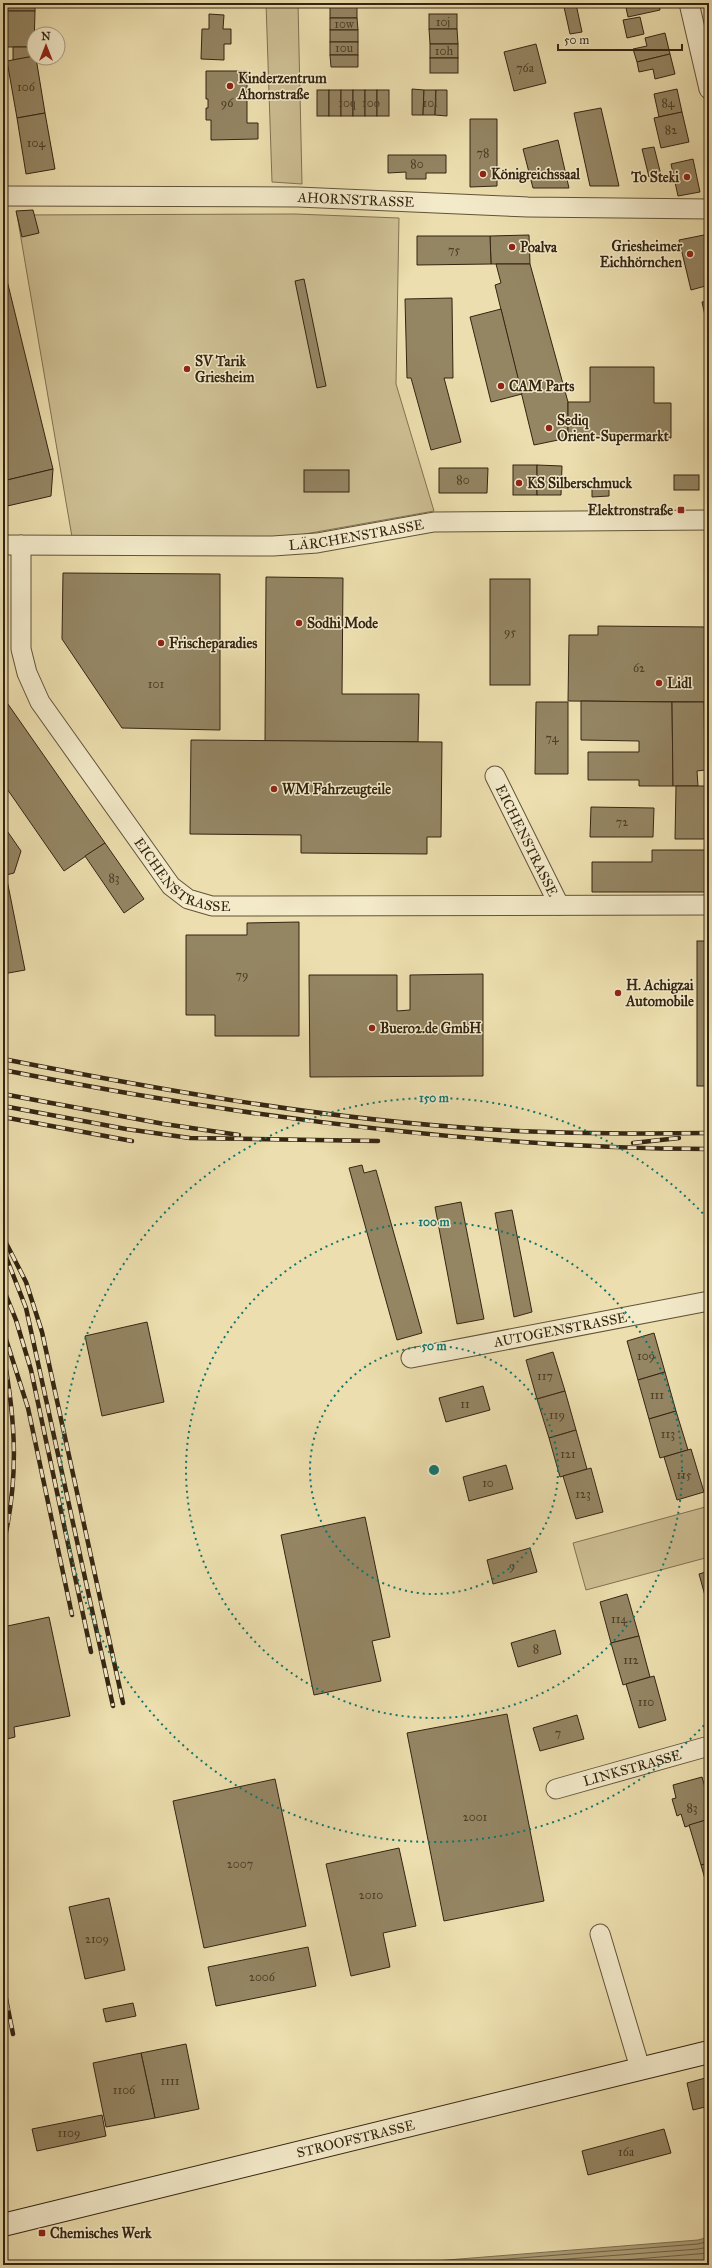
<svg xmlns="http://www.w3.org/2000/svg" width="712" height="2268" font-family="'IM FELL Great Primer',serif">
	<rect width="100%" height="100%" fill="#ecdeae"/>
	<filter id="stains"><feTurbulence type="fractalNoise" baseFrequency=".005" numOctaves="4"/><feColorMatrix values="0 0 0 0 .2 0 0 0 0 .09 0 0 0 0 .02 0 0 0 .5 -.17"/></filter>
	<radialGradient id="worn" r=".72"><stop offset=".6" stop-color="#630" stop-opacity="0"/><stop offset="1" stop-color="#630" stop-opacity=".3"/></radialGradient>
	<g fill="#cdbf93" stroke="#807252">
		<polygon points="266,3 298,3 302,184 272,182"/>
		<polygon points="295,214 399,218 396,384 434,511 277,539 72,537 17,215"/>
		<polygon points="709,1506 709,1557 586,1590 573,1543"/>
	</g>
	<polygon fill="#ad9f79" stroke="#7d6e50" points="709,2237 709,2265 384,2265 698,2240"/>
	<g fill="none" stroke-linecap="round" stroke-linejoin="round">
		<g stroke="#706246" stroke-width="1">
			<polyline points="431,2265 698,2244 709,2241"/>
			<polyline points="489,2265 698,2249 709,2247"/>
			<polyline points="563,2265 709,2253"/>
		</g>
	</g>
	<g fill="#948563" stroke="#342512">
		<rect x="5" y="3" width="30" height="8"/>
		<rect x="330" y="3" width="27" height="2"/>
		<polygon points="625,3 659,3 660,10 628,17"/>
		<polygon points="576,4 582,32 570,34 564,7"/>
		<rect x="330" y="5" width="27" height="13"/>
		<polygon points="5,11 35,11 34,47 5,47"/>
		<polygon points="209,14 224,15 223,29 231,29 231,44 224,44 224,60 201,59 202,29 209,29"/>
		<rect x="429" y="14" width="28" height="15"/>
		<polygon points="640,17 644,34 627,38 623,20"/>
		<polygon points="330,18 357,18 358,30 330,30"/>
		<polygon points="429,29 457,29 458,44 430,44"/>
		<rect x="330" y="30" width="28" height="12"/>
		<polygon points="665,33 670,54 637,62 633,49 647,46 645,38"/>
		<rect x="330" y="42" width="28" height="13"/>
		<rect x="430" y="44" width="28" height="14"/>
		<polygon points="536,44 546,83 514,91 504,52"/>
		<polygon points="13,47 32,47 32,57 13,60"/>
		<polygon points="670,54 675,74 655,79 653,69 639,72 637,62"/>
		<polygon points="330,55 358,55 358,67 331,67"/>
		<polygon points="34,56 36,58 45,113 17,118 7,61"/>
		<rect x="430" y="58" width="28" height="15"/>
		<polygon points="206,71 247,71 247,123 258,123 258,139 211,140 211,120 206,120 206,108 208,108 208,99 206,99"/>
		<polygon points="412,89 424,90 423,115 412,115"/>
		<polygon points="677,89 682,112 659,117 654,94"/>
		<rect x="317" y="90" width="12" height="26"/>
		<rect x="329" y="90" width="12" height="26"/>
		<rect x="341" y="90" width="12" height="26"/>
		<rect x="353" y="90" width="12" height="26"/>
		<rect x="365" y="90" width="12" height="26"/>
		<rect x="377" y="90" width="12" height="26"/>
		<polygon points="424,90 436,90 435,115 423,115"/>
		<polygon points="436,90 447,90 447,116 435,115"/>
		<polygon points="601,108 619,186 590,186 574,113"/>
		<polygon points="682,112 689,142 661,148 654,118"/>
		<polygon points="45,113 55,169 26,174 17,118"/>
		<polygon points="470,119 497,119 497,186 470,187"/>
		<polygon points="558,140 569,188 533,188 523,149"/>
		<polygon points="654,147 661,175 649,177 642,149"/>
		<polygon points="388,155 446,155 446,173 426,173 426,179 406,179 406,172 388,173"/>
		<polygon points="693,159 700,192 678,196 671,164"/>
		<polygon points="33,210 39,233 22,237 16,211"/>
		<polygon points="709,234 709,285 691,290 679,240"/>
		<polygon points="529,235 530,264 491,264 490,236"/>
		<polygon points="417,236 490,236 491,264 417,265"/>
		<polygon points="3,264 53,469 3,481"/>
		<polygon points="496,264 530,264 568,402 568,438 534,445 495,285 501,283"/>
		<polygon points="304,279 326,386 317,388 295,281"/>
		<polygon points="452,298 453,378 444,378 461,442 431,450 411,378 407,378 405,299"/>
		<polygon points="709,301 709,329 708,329 702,302"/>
		<polygon points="501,309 522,394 491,402 470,317"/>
		<polygon points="590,367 654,367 654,403 671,403 671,438 568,438 568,402 590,402"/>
		<rect x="513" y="465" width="24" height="30"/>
		<polygon points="537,465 562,466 561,495 537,495"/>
		<polygon points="439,468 488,468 487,493 439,493"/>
		<polygon points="53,469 51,496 3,507 3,481"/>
		<rect x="304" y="470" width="45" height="22"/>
		<rect x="674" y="475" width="25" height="15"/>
		<polygon points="592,486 609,486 609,496 592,497"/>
		<polygon points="63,573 220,574 220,730 122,728 62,639"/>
		<polygon points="266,577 343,578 342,694 419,694 418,742 265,741"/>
		<rect x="490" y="579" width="40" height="106"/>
		<polygon points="598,626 709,627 709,702 568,701 569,635 598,635"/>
		<polygon points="3,697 105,843 64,871 3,783"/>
		<polygon points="581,701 672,702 673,786 639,786 639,780 588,780 588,752 639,752 639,741 581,740"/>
		<polygon points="536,702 568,702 568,774 535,774"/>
		<polygon points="672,702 704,702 705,770 697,771 698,786 673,786"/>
		<polygon points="191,740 442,742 441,837 427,837 427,854 301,853 301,835 190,834"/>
		<polygon points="676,786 709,786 709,839 675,839"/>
		<polygon points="591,807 654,808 653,837 590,837"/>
		<polygon points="3,825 21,851 14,873 6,875 25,970 3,974"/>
		<polygon points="105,843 144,899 124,913 85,856"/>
		<polygon points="652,850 709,850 709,892 592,892 592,862 652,862"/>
		<polygon points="299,922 299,1036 215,1036 215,1015 186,1015 186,935 247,935 247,923"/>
		<rect x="697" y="941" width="12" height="145"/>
		<polygon points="483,974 483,1076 310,1077 309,975 397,975 397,1011 410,1010 410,975"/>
		<polygon points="362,1165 364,1173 376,1170 422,1333 397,1340 349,1168"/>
		<polygon points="461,1202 484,1319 457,1324 435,1207"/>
		<polygon points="512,1210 532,1312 514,1317 495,1213"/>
		<polygon points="147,1322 164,1402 102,1416 85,1336"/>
		<polygon points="654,1333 665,1372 638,1380 627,1341"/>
		<polygon points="553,1352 565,1391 537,1399 526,1360"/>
		<polygon points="665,1372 676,1411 649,1419 638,1380"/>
		<polygon points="483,1386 490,1410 446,1422 439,1398"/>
		<polygon points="565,1391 576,1430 549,1438 537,1399"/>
		<polygon points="676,1411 688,1450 660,1458 649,1419"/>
		<polygon points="576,1430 587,1469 560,1477 549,1438"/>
		<polygon points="691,1449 704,1492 677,1500 664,1457"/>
		<polygon points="506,1465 513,1489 469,1501 463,1477"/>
		<polygon points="591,1468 603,1512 576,1519 563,1476"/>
		<polygon points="365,1517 390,1637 372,1641 381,1681 314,1695 281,1535"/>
		<polygon points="530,1548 537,1572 493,1584 487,1560"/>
		<polygon points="709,1571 709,1610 699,1574"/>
		<polygon points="627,1594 639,1636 611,1643 600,1602"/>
		<polygon points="49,1617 70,1716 14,1727 15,1737 3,1740 3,1627"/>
		<polygon points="555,1630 561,1654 518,1667 511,1643"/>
		<polygon points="639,1636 650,1677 623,1685 611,1643"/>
		<polygon points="654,1676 666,1720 639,1728 626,1684"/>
		<polygon points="507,1714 544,1901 444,1921 407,1733"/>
		<polygon points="577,1715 584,1739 540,1751 533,1728"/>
		<polygon points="702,1777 709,1801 709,1819 685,1827 681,1814 677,1816 672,1799 676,1798 673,1785"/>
		<polygon points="275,1779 306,1926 204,1948 173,1801"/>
		<polygon points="709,1819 709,1863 701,1865 689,1825"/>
		<polygon points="399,1848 416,1926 383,1933 390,1967 351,1976 326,1864"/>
		<polygon points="709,1863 709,1893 701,1865"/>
		<polygon points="109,1898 125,1970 85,1979 69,1907"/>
		<polygon points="308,1947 316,1986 216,2006 208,1967"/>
		<polygon points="133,2003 136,2016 106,2022 103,2009"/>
		<polygon points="186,2044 199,2109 155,2118 141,2053"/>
		<polygon points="141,2053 155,2118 106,2127 93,2063"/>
		<polygon points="709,2077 709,2106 693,2110 687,2083"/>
		<polygon points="102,2115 106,2136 37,2151 32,2129"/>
		<polygon points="664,2129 671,2153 588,2175 582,2151"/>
	</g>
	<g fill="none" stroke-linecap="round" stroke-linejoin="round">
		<defs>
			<g id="street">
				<polyline points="689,3 709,89"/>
				<path id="s1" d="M3,196L298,197L528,207L709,209"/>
				<path id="s2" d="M3,545L273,546L317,543L434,522L709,520"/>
				<path id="s3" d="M21,545V649L27,673L40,702L171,886L188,899L212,906L709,905"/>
				<path id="s4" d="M495,776L559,905"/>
				<path id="s5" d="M411,1358L709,1301"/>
				<path id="s6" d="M556,1789L709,1746"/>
				<polyline points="600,1934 640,2068"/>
			</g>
			<g id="secondary">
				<path id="s7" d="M3,2225L709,2052"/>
			</g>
		</defs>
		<use href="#street" stroke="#625339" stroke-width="21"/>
		<use href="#secondary" stroke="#342512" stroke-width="24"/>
		<use href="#street" stroke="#f3eaca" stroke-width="19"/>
		<use href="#secondary" stroke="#f3eaca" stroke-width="22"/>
		<defs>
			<g id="rail">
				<path d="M3,1059C161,1090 323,1119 484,1129C559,1134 634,1134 709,1133"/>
				<path d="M3,1070C235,1116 472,1148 709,1149"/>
				<polyline points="3,1094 164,1124 239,1135"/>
				<polyline points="3,1106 126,1129 190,1138 378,1141"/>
				<polyline points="3,1117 132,1141"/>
				<polyline points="633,1143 679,1138"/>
				<polyline points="3,1237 26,1282 42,1332 123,1703"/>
				<polyline points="3,1249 26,1308 113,1706"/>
				<polyline points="3,1288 16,1320 31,1370 91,1652"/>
				<polyline points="3,1330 28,1408 72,1615"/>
				<path d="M3,1353C16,1421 19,1479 3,1546"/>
				<polyline points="3,1414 3,1468"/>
				<polyline points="3,1984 13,2034"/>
			</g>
		</defs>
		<use href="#rail" stroke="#342512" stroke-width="4.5"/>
		<use href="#rail" stroke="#f3eaca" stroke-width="3" stroke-dasharray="9" stroke-linecap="butt"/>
	</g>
	<g fill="none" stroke="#0f766e" stroke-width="2" stroke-dasharray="2 4">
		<circle cx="434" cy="1470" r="124"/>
		<circle cx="434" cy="1470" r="248"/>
		<path d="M708 1721A372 372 0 1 1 708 1219"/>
	</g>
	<g fill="#8f2418" stroke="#f3eaca" stroke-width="1.5">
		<circle cx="230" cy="86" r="4"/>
		<circle cx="483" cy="174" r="4"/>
		<circle cx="687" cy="177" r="4"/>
		<circle cx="512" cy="247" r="4"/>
		<circle cx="690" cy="254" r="4"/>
		<circle cx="187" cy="369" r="4"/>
		<circle cx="501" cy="386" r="4"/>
		<circle cx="549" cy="428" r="4"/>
		<circle cx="519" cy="483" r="4"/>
		<rect x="677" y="506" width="8" height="8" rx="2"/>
		<circle cx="299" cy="623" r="4"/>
		<circle cx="161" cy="643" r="4"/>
		<circle cx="659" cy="683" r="4"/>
		<circle cx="274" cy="789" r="4"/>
		<circle cx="618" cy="993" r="4"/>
		<circle cx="372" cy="1028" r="4"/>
		<rect x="38" y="2229" width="8" height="8" rx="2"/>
	</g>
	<g text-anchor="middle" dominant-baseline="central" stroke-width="3" stroke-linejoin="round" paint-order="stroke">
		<g font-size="12" fill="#4c3d26">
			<text x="443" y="22">10j</text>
			<text x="344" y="24">10w</text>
			<text x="344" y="48">10u</text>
			<text x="444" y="51">10h</text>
			<text x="525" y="68">76a</text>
			<text x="26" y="87">106</text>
			<text x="227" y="103">96</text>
			<text x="347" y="103">10q</text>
			<text x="371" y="103">10o</text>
			<text x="430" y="103">10l</text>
			<text x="668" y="103">84</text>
			<text x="671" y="130">82</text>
			<text x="36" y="143">104</text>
			<text x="483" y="153">78</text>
			<text x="417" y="164">80</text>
			<text x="454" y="250">75</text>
			<text x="463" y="480">80</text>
			<text x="510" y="632">95</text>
			<text x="639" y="668">62</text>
			<text x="156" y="684">101</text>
			<text x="552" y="738">74</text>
			<text x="622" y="822">72</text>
			<text x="114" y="878">83</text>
			<text x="242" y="975">79</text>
			<text x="646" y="1356">109</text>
			<text x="545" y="1376">117</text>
			<text x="657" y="1395">111</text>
			<text x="465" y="1404">11</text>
			<text x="557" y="1415">119</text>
			<text x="668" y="1434">113</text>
			<text x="568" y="1454">121</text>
			<text x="684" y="1475">115</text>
			<text x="488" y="1483">10</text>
			<text x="583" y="1494">123</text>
			<text x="512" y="1566">9</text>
			<text x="619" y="1619">114</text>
			<text x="536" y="1649">8</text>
			<text x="631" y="1660">112</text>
			<text x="646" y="1702">110</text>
			<text x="558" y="1733">7</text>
			<text x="692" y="1808">83</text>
			<text x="475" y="1817">2001</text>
			<text x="240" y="1864">2007</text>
			<text x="371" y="1895">2010</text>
			<text x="97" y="1939">2109</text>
			<text x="262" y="1977">2006</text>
			<text x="170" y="2081">1111</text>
			<text x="124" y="2090">1106</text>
			<text x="69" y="2133">1109</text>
			<text x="626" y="2152">16a</text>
		</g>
		<g font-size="14" font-weight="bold" fill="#342512" stroke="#f3eaca" text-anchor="start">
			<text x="238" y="78">Kinderzentrum<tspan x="238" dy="16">Ahornstraße</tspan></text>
			<text x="491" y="174">Königreichssaal</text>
			<text x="679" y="177" text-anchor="end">To Steki</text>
			<text x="682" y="246" text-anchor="end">Griesheimer<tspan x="682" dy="16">Eichhörnchen</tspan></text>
			<text x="520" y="247">Poalva</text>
			<text x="195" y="361">SV Tarik<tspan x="195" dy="16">Griesheim</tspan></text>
			<text x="509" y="386">CAM Parts</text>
			<text x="557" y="420">Sediq<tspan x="557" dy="16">Orient-Supermarkt</tspan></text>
			<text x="527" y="483">KS Silberschmuck</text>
			<text x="673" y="510" text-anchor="end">Elektronstraße</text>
			<text x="307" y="623">Sodhi Mode</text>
			<text x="169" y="643">Frischeparadies</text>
			<text x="667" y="683">Lidl</text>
			<text x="282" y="789">WM Fahrzeugteile</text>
			<text x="626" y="985">H. Achigzai<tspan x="626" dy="16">Automobile</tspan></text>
			<text x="380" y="1028">Buero2.de GmbH</text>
			<text x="50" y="2233">Chemisches Werk</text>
		</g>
		<g font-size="14" fill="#342512" stroke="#f3eaca">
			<text stroke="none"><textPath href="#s1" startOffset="353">AHORNSTRASSE</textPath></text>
			<text stroke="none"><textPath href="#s2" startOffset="354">LÄRCHENSTRASSE</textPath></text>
			<text stroke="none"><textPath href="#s4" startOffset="72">EICHENSTRASSE</textPath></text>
			<text stroke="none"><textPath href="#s3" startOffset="390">EICHENSTRASSE</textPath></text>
			<text stroke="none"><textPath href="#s5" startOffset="152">AUTOGENSTRASSE</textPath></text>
			<text stroke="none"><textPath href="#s6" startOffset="79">LINKSTRASSE</textPath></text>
			<text stroke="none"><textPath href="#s7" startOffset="363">STROOFSTRASSE</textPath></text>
		</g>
	</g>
	<circle cx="434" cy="1470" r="6" fill="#0f766e" stroke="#f3eaca" stroke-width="2"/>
	<g font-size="12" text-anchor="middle" font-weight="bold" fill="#0f766e" stroke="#f3eaca" stroke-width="3" stroke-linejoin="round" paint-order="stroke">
		<text x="434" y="1102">150 m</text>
		<text x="434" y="1226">100 m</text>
		<text x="434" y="1350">50 m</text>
	</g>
	<rect width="712" height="2268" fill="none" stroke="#ecdeae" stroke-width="16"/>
	<rect x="4" y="4" width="704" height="2260" fill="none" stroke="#342512" stroke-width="2"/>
	<rect x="8" y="8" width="696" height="2252" fill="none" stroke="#342512"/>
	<g transform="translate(46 46)"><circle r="19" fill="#f3eaca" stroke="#a79b80"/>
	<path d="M0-3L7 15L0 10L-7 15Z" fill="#8f2418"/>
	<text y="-6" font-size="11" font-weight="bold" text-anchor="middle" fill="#342512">N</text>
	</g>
	<path d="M558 44v6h124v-6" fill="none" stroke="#342512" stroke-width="2"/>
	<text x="564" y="44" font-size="12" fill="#342512" stroke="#f3eaca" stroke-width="3" paint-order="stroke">50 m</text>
	<rect width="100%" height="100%" filter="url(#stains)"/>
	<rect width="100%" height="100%" fill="url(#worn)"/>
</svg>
